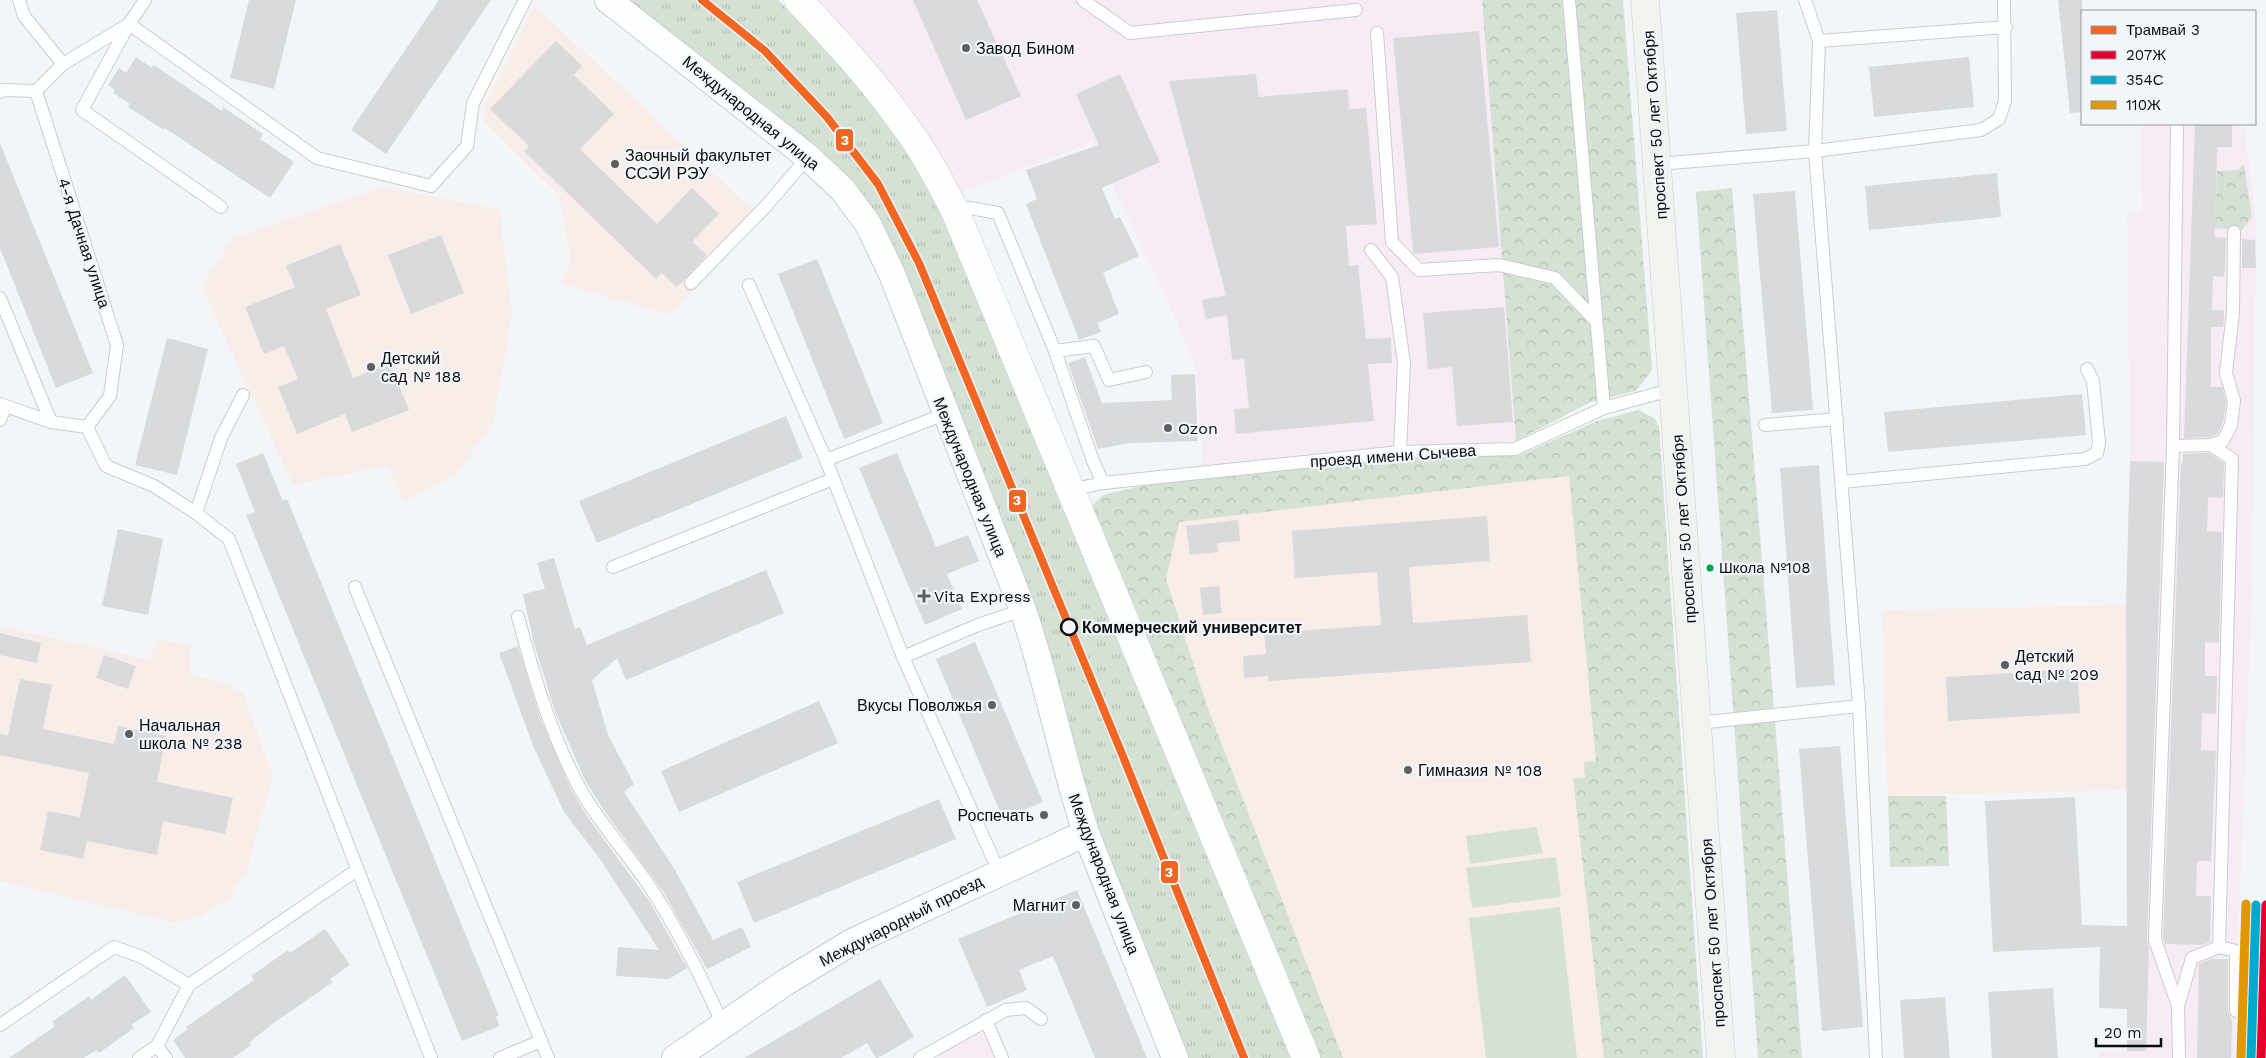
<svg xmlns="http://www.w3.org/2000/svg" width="2266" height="1058" font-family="'Work Sans',sans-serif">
	<defs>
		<pattern id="grass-tufts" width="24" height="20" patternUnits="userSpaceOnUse" patternTransform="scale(1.25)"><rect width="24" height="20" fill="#d6e1d5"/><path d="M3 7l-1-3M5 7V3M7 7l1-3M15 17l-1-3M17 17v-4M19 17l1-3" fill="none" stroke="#b6c0b6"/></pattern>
		<pattern id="forest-crowns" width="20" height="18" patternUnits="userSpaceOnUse" patternTransform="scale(1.25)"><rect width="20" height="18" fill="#d6e1d5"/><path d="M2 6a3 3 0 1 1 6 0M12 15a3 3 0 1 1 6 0" fill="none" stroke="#b6c0b6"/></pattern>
	</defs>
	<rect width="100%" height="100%" fill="#f3f6f9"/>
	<g fill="#f7ecf6">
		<polygon points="814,0 1482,0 1516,441 1393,447 1203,467 1196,368 1170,307 1092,142 957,195 905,107 857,43"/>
		<polygon points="2141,124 2244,124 2256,220 2252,597 2238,947 2236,1058 2099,1058 2099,1052 2127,1051 2126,605 2130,461 2127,214 2142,211"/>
		<polygon points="983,1032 994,1058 941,1058 939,1053"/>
	</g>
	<g fill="#f8ede8">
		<polygon points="534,5 761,218 671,315 562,284 571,257 559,195 484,122 485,104"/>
		<polygon points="383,187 500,210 512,314 494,420 457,475 404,501 387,466 293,485 201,286 233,238"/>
		<polygon points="1569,476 1596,761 1586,778 1573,779 1604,1058 1343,1058 1207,706 1166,579 1179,521"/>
		<polygon points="2126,605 2128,790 1888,796 1884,719 1883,610"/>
		<polygon points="0,626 150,660 157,639 191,646 191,676 219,681 243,693 273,776 248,867 228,900 201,916 174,923 0,881"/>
	</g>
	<polygon fill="url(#grass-tufts)" points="625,0 778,0 839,60 889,120 949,223 1298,1058 1186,1058 1108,862 879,220"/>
	<g fill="url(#forest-crowns)">
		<polygon points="1482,0 1623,0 1652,370 1636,391 1591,402 1516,441"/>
		<polygon points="2244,164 2252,217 2242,230 2215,228 2217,171 2238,170"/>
		<polygon points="1732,188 1802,1058 1758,1058 1696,192"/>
		<polygon points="1639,410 1655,419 1659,427 1703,1058 1604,1058 1573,778 1585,778 1584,762 1596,761 1569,476 1179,522 1166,579 1207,706 1343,1058 1315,1058 1090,508 1103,495 1158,482 1400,458 1520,455 1597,421"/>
		<polygon points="1888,796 1946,796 1949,866 1890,867"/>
	</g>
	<g fill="#d6e1d5">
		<polygon points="1536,827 1543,853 1470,864 1466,836"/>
		<polygon points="1556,857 1561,897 1472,908 1466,868"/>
		<polygon points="1560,907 1577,1058 1486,1058 1469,918"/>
	</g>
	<g fill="#d9dadc">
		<polygon points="249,0 296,0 274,89 230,78"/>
		<polygon points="439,0 491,0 386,154 351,130"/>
		<polygon points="913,0 977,0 1021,96 966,120"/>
		<polygon points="2058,0 2082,0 2082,112 2070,113"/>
		<polygon points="1777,10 1787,131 1746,134 1736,13"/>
		<polygon points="1479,31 1499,247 1415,254 1413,252 1393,38"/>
		<polygon points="556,41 582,66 574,75 614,114 580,149 657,224 692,188 719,214 692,242 707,255 677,287 662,273 656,279 524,151 529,146 490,109"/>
		<polygon points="136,57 152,68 154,65 222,111 223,107 263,134 260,139 294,162 270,198 165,128 164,130 128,107 130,104 113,93 115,90 108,85 119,68 126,73"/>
		<polygon points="1969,57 1974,107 1874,117 1869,67"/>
		<polygon points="1120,74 1160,162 1102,188 1115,219 1120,217 1139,256 1103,273 1119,314 1097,323 1101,332 1079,340 1026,204 1037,199 1026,170 1099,145 1076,94"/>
		<polygon points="1256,74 1259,97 1348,89 1349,109 1366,108 1377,224 1346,226 1349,266 1358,265 1366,339 1391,338 1392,363 1368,364 1374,421 1236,434 1234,409 1249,408 1244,359 1232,360 1227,315 1206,319 1202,300 1226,295 1169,81"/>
		<polygon points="2195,124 2232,124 2232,147 2217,147 2215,237 2226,238 2225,268 2224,277 2213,276 2212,310 2224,310 2224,320 2223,327 2211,327 2211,387 2222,387 2226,402 2223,423 2217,434 2210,437 2184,438"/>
		<polygon points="0,143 93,373 56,388 0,248"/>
		<polygon points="1997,173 2001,217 1869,230 1865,186"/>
		<polygon points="1795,191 1813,410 1772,413 1753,194"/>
		<polygon points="441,235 464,293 411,314 388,255"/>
		<polygon points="2242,239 2255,240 2256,268 2242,268"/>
		<polygon points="340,244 361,295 326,309 353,378 390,363 409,410 352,432 345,414 297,434 278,387 298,379 284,346 264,354 245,307 295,287 286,266"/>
		<polygon points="817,259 883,423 844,439 778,274"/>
		<polygon points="1504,307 1513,422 1457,426 1452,367 1428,369 1423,313"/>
		<polygon points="167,338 208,349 177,475 135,465"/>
		<polygon points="1085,357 1102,403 1172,400 1171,375 1195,374 1198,441 1130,443 1098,449 1068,363"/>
		<polygon points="2082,394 2086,435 1888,452 1884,412"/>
		<polygon points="786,416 803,458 597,543 579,501"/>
		<polygon points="263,453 283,501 287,499 499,1016 496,1017 500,1026 462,1041 246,515 255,512 236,464"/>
		<polygon points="897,453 936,547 968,535 979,561 947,574 962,609 925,625 859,468"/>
		<polygon points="2209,453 2224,463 2223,498 2208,497 2207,531 2222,532 2219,643 2205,642 2205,676 2217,676 2216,714 2202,713 2201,750 2216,751 2211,861 2197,861 2196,896 2211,896 2210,942 2202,945 2165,944 2163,939 2181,463 2183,463 2183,454"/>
		<polygon points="2130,461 2164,462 2147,940 2149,947 2146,1051 2127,1051 2127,1009 2099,1008 2100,947 1993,952 1985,801 2075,797 2082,925 2127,926 2126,605"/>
		<polygon points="1819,465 1835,685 1796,688 1780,468"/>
		<polygon points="1487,516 1490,561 1409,567 1413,623 1527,615 1531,662 1269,681 1268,676 1244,678 1243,656 1266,654 1264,633 1381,625 1377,572 1295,578 1292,531"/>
		<polygon points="1238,520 1240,541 1217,543 1218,552 1190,555 1186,526"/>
		<polygon points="118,529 163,539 148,615 102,606"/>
		<polygon points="554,558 575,629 580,627 587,645 766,570 784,613 626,680 617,658 592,680 608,735 634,784 624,792 675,870 713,940 742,927 751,947 707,969 664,893 603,809 586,782 555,712 533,640 523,594 545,589 537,563"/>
		<polygon points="1219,586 1222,613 1203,615 1200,588"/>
		<polygon points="0,633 41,643 37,663 0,655"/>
		<polygon points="975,642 1043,802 1003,819 936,659"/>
		<polygon points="518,646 540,717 571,789 589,819 650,902 687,968 669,979 616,976 618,947 659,950 600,859 564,812 534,748 499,653"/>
		<polygon points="104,655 136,666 128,689 96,678"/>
		<polygon points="2077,669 2080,713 1948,721 1946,677"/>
		<polygon points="20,679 52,685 43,729 114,744 118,726 166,736 157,782 233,798 225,834 163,821 157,855 87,841 83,859 40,850 48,811 80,817 89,773 0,755 0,734 8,735"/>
		<polygon points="819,701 838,743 679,812 661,771"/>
		<polygon points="1840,746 1863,1027 1822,1031 1799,749"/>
		<polygon points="939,799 956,839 754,923 737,882"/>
		<polygon points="1077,890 1147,1058 1095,1058 1053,956 1019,970 1027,990 987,1007 958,939"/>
		<polygon points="325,929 350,965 330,979 333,982 272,1024 249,1043 251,1045 233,1058 185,1058 173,1040 188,1029 186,1027 254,980 251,976 288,950 290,953"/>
		<polygon points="2211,959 2228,959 2228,1011 2232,1021 2231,1058 2197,1058 2199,964"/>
		<polygon points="125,975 151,1012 131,1025 134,1028 99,1053 96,1050 84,1058 9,1058 55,1026 52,1022 89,996 91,1000"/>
		<polygon points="880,979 914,1037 878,1058 876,1058 867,1043 841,1058 744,1058"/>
		<polygon points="2053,988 2058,1058 1992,1058 1988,992"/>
		<polygon points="1945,997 1950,1058 1904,1058 1900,1000"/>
	</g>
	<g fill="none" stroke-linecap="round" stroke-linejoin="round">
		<defs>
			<g id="service">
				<polyline points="19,0 24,16 63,64"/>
				<polyline points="145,0 129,24 82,110 221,207"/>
				<polyline points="1083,0 1130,33 1356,10"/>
				<polyline points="1569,0 1604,408"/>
				<polyline points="1805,0 1819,41 1815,151 1859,706"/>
				<polyline points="129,24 317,158 431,186 467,146 473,103 525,0"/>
				<polyline points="1377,33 1392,242 1419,270 1499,265 1555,278 1596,321"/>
				<polyline points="1819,41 2006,27"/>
				<polyline points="0,92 3,90 36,91"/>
				<polyline points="2177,127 2173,446 2155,940 2178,1006"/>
				<polyline points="1658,164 1815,151 1981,130 1999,119 2005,101 2004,0"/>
				<polyline points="955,211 970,208 998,213 1055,351 1093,461 1103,483"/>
				<polyline points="1371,250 1392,277 1404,363 1400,452"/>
				<polyline points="691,283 766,206 808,157"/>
				<polyline points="749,285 826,460 903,657 999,872"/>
				<polyline points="0,298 51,422"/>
				<polyline points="1055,351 1094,346 1109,380 1146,372"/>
				<polyline points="0,404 51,422 87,427 106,466 154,486 196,513 229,539 431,1058"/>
				<polyline points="0,420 5,407"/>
				<polyline points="1765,425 1837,419"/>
				<polyline points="87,427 110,396 117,345 36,91 63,64 129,24"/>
				<polyline points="2173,446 2211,445 2223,441 2231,425 2234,401 2226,373 2233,312 2234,232"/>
				<polyline points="826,460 945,414"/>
				<polyline points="1842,482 2085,459 2097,453 2099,443 2093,381 2087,369"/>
				<polyline points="1071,493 1084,487 1103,483 1400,452 1515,449 1604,408 1674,389"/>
				<polyline points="196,513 221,438 243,395"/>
				<polyline points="613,567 833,479"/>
				<polyline points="355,587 548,1058"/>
				<path d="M518,617C532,669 547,722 571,771C589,811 621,845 646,881C676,925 701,976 723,1025"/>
				<polyline points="903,657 978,625 1023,610"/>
				<polyline points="1698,723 1859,706 1876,1058"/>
				<polyline points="2219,947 2236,951 2236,1011"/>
				<polyline points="986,1020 1002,1058"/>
				<polyline points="0,1025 114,947 142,957 189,985"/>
				<polyline points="157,1046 166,1058"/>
				<polyline points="139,1058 157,1046 189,985 357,870"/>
				<polyline points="500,1058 541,1041"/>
				<polyline points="920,1058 1006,1010 1026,1008 1041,1019"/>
				<polyline points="2179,1058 2178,1006 2192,958 2219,947 2232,459 2211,445"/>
			</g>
			<g id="minor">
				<path d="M608,0L808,157L843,190L868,224L892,274L1023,610C1048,683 1062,759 1086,833L1175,1058"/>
				<polyline points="675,1058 786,982 852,942 1086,833"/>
			</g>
			<path id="tertiary" d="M798,0C835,39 871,78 902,122C923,149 939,180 955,211L1306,1058"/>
			<path id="secondary" d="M1645,0C1673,352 1697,705 1721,1058"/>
		</defs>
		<use href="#service" stroke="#caccce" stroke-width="14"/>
		<use href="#minor" stroke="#caccce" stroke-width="28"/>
		<use href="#tertiary" stroke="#caccce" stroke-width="29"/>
		<use href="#secondary" stroke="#caccce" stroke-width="29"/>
		<use href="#service" stroke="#fdfefe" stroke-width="12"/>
		<use href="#minor" stroke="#fdfefe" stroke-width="26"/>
		<use href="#tertiary" stroke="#fdfefe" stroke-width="28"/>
		<use href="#secondary" stroke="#f2f2ee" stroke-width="28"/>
		<defs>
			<polyline id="rail-1" points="2261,1058 2266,905"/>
			<polyline id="rail-2" points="2251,1058 2256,905"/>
			<polyline id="rail-3" points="2241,1057 2246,904"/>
		</defs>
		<use href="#rail-1" stroke="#f1f6fb" stroke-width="12"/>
		<use href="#rail-2" stroke="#f1f6fb" stroke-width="12"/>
		<use href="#rail-3" stroke="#f1f6fb" stroke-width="12"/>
		<use href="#rail-1" stroke="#e4002b" stroke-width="9"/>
		<use href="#rail-2" stroke="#00a9ce" stroke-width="9"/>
		<use href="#rail-3" stroke="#e09702" stroke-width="9"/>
		<defs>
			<polyline id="tram-1" points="702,0 765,51 827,117 878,184 919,263 1122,754 1244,1058"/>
		</defs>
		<use href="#tram-1" stroke="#f1f6fb" stroke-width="11"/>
		<use href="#tram-1" stroke="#f26522" stroke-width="8"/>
	</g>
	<g fill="#5d5f61" stroke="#f1f6fb" stroke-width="2">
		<circle cx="966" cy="48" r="5"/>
		<circle cx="615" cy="164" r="5"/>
		<circle cx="371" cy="367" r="5"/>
		<circle cx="1168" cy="428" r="5"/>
		<path d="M921.5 588.5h5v5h5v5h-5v5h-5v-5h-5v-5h5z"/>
		<circle cx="2005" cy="665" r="5"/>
		<circle cx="992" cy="705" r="5"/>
		<circle cx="129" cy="734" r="5"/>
		<circle cx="1408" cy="770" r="5"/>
		<circle cx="1044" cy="815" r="5"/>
		<circle cx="1076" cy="905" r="5"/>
	</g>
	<circle fill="#00a651" stroke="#f1f6fb" stroke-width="2" cx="1710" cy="568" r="4.5"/>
	<circle fill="#f1f6fb" stroke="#0c0d0f" stroke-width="2.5" cx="1069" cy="627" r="8"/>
	<g text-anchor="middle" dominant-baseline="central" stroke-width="4.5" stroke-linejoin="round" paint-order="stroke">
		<g font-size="15" fill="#0c0d0f" stroke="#f1f6fb" text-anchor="start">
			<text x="1719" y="568">Школа №108</text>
		</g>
		<g font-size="16" fill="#0c0d0f" stroke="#f1f6fb" text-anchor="start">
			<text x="976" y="48">Завод Бином</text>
			<text x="625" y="155">Заочный факультет<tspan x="625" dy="18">ССЭИ РЭУ</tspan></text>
			<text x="381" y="358">Детский<tspan x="381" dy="18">сад № 188</tspan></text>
			<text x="1178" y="428">Ozon</text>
			<text x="934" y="596">Vita Express</text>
			<text x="2015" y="656">Детский<tspan x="2015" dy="18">сад № 209</tspan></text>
			<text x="982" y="705" text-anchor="end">Вкусы Поволжья</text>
			<text x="139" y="725">Начальная<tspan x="139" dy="18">школа № 238</tspan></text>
			<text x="1418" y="770">Гимназия № 108</text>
			<text x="1034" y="815" text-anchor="end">Роспечать</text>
			<text x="1066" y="905" text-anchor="end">Магнит</text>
		</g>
		<g font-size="16" fill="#0c0d0f" stroke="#f1f6fb">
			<text transform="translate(751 113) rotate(39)">Международная улица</text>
			<text transform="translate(1655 125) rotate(-94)">проспект 50 лет Октября</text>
			<text transform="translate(84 243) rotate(72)">4-я Дачная улица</text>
			<text transform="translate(1393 456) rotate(-4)">проезд имени Сычева</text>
			<text transform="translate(970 477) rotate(68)">Международная улица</text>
			<text transform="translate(1684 529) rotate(-94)">проспект 50 лет Октября</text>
			<text transform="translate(1104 874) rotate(69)">Международная улица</text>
			<text transform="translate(901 921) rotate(-27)">Международный проезд</text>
			<text transform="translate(1713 933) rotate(-94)">проспект 50 лет Октября</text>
		</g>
		<g font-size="16" font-weight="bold" fill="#0c0d0f" stroke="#f1f6fb" text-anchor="start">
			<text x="1082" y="627">Коммерческий университет</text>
		</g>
	</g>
	<g stroke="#f1f6fb" stroke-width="2">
		<rect x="835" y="128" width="19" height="24" rx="5" fill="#f26522"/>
		<rect x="1008" y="489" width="19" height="24" rx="5" fill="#f26522"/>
		<rect x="1160" y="860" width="19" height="24" rx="5" fill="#f26522"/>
	</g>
	<g font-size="14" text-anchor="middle" font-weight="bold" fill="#fff">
		<text x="845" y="145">3</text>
		<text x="1017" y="505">3</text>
		<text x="1169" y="877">3</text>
	</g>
	<rect x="2081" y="10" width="175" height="115" fill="#f1f6fb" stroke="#95999d"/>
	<rect x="2091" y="26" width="25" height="8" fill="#f26522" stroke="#95999d"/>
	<text x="2126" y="35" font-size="15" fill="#0c0d0f">Трамвай 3</text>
	<rect x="2091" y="51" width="25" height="8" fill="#e4002b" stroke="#95999d"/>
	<text x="2126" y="60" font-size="15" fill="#0c0d0f">207Ж</text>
	<rect x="2091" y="76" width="25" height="8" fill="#00a9ce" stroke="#95999d"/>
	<text x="2126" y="85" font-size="15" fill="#0c0d0f">354С</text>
	<rect x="2091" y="101" width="25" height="8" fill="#e09702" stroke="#95999d"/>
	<text x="2126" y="110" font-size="15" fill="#0c0d0f">110Ж</text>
	<path d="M2096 1038v8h65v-8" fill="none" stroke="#0c0d0f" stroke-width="2.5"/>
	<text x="2104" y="1038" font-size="15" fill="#0c0d0f" stroke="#f1f6fb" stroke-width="4" paint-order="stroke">20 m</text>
</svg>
